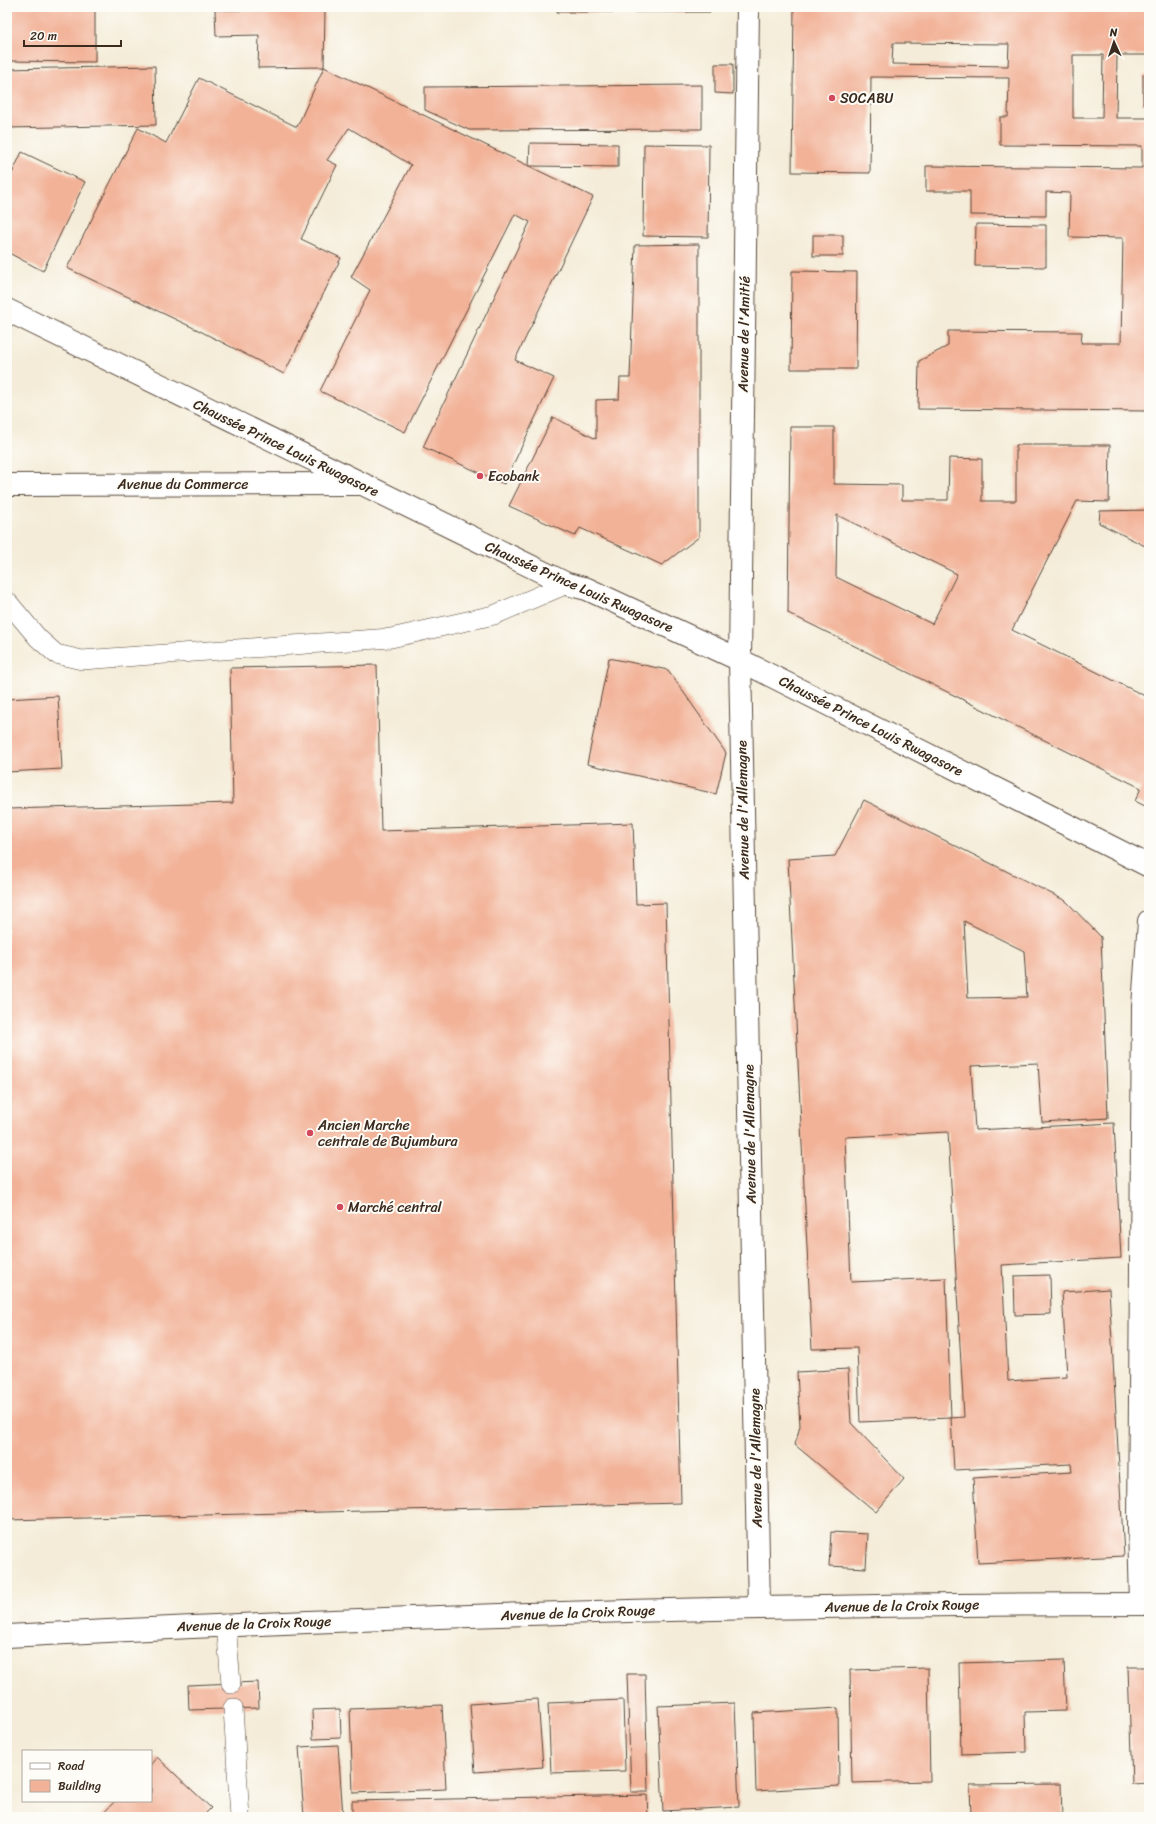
<svg xmlns="http://www.w3.org/2000/svg" width="1156" height="1824" font-family="Sriracha,sans-serif">
	<rect width="100%" height="100%" fill="#fdfcf7"/>
	<filter id="ink" filterUnits="userSpaceOnUse"><feTurbulence type="fractalNoise" baseFrequency=".025" numOctaves="2"/><feDisplacementMap in="SourceGraphic" scale="8" xChannelSelector="R" yChannelSelector="G"/><feConvolveMatrix kernelMatrix="1 2 1 2 8 2 1 2 1" color-interpolation-filters="sRGB"/></filter>
	<filter id="wash" filterUnits="userSpaceOnUse"><feTurbulence type="fractalNoise" baseFrequency=".012" numOctaves="4" result="noise"/><feDisplacementMap in="SourceGraphic" scale="16" xChannelSelector="R" yChannelSelector="G"/><feGaussianBlur stdDeviation="0.9" result="paint"/><feColorMatrix in="noise" values="0 0 0 0 0 0 0 0 0 0 0 0 0 0 0 0 0 1.4 0 .05"/><feComposite in="paint" operator="in"/></filter>
	<g filter="url(#wash)">
		<rect width="100%" height="100%" fill="#f4ecd8"/>
		<g id="blocks">
			<g fill="#f2b298" fill-rule="evenodd">
				<polygon points="7,7 95,7 95,62 7,61"/>
				<polygon points="558,7 710,7 710,12 557,12"/>
				<path d="M794,7H1149V55H1117L1116,118H1149V411L918,409L919,361L948,346V331L1082,332L1081,343H1121L1123,238L1069,237L1070,193L1046,192V216L970,215V191H926V166L1142,168V146L1000,145V117H1008L1009,78L871,77L870,173L792,172ZM893,43L1009,44L1008,66L892,64ZM1073,55H1103L1102,118H1073Z"/>
				<polygon points="215,10 325,10 324,67 258,68 259,35 216,36"/>
				<polygon points="715,64 733,64 733,94 715,93"/>
				<polygon points="155,66 156,125 7,128 7,69"/>
				<polygon points="324,67 593,197 515,360 554,378 504,484 423,447 530,222 515,214 405,432 320,391 370,290 351,277 411,165 349,128 327,160 337,165 301,239 341,258 284,374 198,330 67,268 138,128 166,143 199,78 297,127"/>
				<rect x="1143" y="75" width="6" height="29"/>
				<polygon points="702,85 702,129 469,130 425,110 425,87"/>
				<polygon points="530,143 618,144 618,167 529,166"/>
				<polygon points="644,144 709,145 708,237 643,236"/>
				<polygon points="22,152 85,182 43,271 7,252 7,184"/>
				<polygon points="976,224 1046,225 1046,267 975,266"/>
				<rect x="813" y="235" width="30" height="21"/>
				<polygon points="699,244 699,537 662,565 580,528 575,536 509,506 553,417 596,439 596,400 619,399 620,378 630,378 635,245"/>
				<polygon points="792,271 857,272 856,369 791,369"/>
				<path d="M790,427H834V484L902,485V500H948L949,458L982,459V501H1016V445H1110L1109,502L1077,501L1012,630L1149,698V808L1135,801L1141,788L788,613ZM837,515L957,574L932,624L836,577Z"/>
				<polygon points="1149,510 1149,548 1099,523 1100,511"/>
				<polygon points="609,658 668,670 726,753 716,794 587,764"/>
				<polygon points="377,665 381,831 633,823 636,904 666,903 681,1503 7,1520 7,809 233,803 230,668"/>
				<polygon points="58,696 62,769 7,772 7,699"/>
				<path d="M864,800L1066,901L1101,937L1108,1118L1042,1122L1038,1063L971,1066L975,1130L1114,1123L1121,1258L1002,1265L1008,1381L1067,1377L1062,1292L1109,1289L1124,1556L978,1563L973,1478L1072,1472L1071,1464L954,1470L951,1418L964,1417L948,1132L845,1137L851,1282L946,1278L951,1418L860,1422L857,1348L812,1349L788,859L835,856ZM964,921L1024,951L1027,997L968,998Z"/>
				<polygon points="1050,1275 1051,1314 1015,1315 1014,1276"/>
				<polygon points="848,1369 851,1423 904,1479 876,1512 795,1445 800,1426 797,1372"/>
				<polygon points="831,1532 868,1534 866,1568 829,1566"/>
				<polygon points="1064,1660 1066,1711 1025,1712 1026,1752 961,1754 959,1663"/>
				<polygon points="1128,1667 1149,1667 1149,1783 1132,1784"/>
				<polygon points="928,1668 930,1781 852,1783 850,1670"/>
				<polygon points="627,1674 645,1674 648,1792 631,1792"/>
				<polygon points="258,1682 259,1708 189,1710 188,1685"/>
				<polygon points="538,1699 543,1767 475,1772 470,1704"/>
				<polygon points="623,1700 625,1771 551,1773 548,1703"/>
				<polygon points="735,1703 739,1807 663,1811 658,1706"/>
				<polygon points="442,1705 446,1789 353,1793 350,1709"/>
				<polygon points="838,1708 839,1786 756,1791 754,1713"/>
				<polygon points="340,1709 341,1738 313,1739 312,1710"/>
				<polygon points="338,1745 343,1816 304,1817 299,1747"/>
				<polygon points="157,1757 211,1808 202,1817 100,1817 115,1801 151,1801 151,1764"/>
				<polygon points="1061,1784 1062,1817 971,1817 970,1785"/>
				<polygon points="647,1795 648,1817 352,1817 352,1801"/>
			</g>
		</g>
	</g>
	<g filter="url(#ink)">
		<use href="#blocks" fill-opacity="0" stroke="#57473a" stroke-width="1"/>
		<g fill="none" stroke-linecap="round" stroke-linejoin="round">
			<defs>
				<g id="service">
					<polyline points="7,601 38,638 56,654 82,660 391,638 494,615 567,584"/>
					<polyline points="226,1624 231,1684"/>
					<polyline points="233,1708 240,1817"/>
				</g>
				<g id="minor">
					<polyline points="748,7 740,660 759,1608"/>
					<polyline points="7,485 359,484"/>
					<polyline points="1141,1604 1139,1526 1143,1007 1149,921"/>
					<path d="M7,1636C387,1616 768,1604 1149,1604"/>
				</g>
				<polyline id="tertiary" points="7,310 567,584 587,589 740,660 1149,866"/>
			</defs>
			<use href="#service" stroke="#57473a" stroke-width="20"/>
			<use href="#minor" stroke="#57473a" stroke-width="24"/>
			<use href="#tertiary" stroke="#57473a" stroke-width="24"/>
			<use href="#service" stroke="#fff" stroke-width="19"/>
			<use href="#minor" stroke="#fff" stroke-width="22"/>
			<use href="#tertiary" stroke="#fff" stroke-width="22"/>
		</g>
	</g>
	<g fill="#d1495b" stroke="#fdfcf7" stroke-width="1.5">
		<circle cx="832" cy="98" r="4"/>
		<circle cx="480" cy="476" r="4"/>
		<circle cx="310" cy="1133" r="4"/>
		<circle cx="340" cy="1207" r="4"/>
	</g>
	<g text-anchor="middle" dominant-baseline="central" stroke-width="4" stroke-linejoin="round" paint-order="stroke">
		<g font-size="14" fill="#3b2a1e" stroke="#fdfcf7" text-anchor="start">
			<text x="840" y="98">SOCABU</text>
			<text x="488" y="476">Ecobank</text>
			<text x="318" y="1125">Ancien Marche<tspan x="318" dy="16">centrale de Bujumbura</tspan></text>
			<text x="348" y="1207">Marché central</text>
		</g>
		<g font-size="14" fill="#3b2a1e" stroke="#fdfcf7">
			<text transform="translate(744 334) rotate(-89)">Avenue de l'Amitié</text>
			<text transform="translate(286 448) rotate(26)">Chaussée Prince Louis Rwagasore</text>
			<text x="183" y="484">Avenue du Commerce</text>
			<text transform="translate(579 587) rotate(24)">Chaussée Prince Louis Rwagasore</text>
			<text transform="translate(871 726) rotate(27)">Chaussée Prince Louis Rwagasore</text>
			<text transform="translate(743 810) rotate(-91)">Avenue de l'Allemagne</text>
			<text transform="translate(750 1134) rotate(-91)">Avenue de l'Allemagne</text>
			<text transform="translate(756 1458) rotate(-91)">Avenue de l'Allemagne</text>
			<text transform="translate(902 1606) rotate(-1)">Avenue de la Croix Rouge</text>
			<text transform="translate(578 1613) rotate(-2)">Avenue de la Croix Rouge</text>
			<text transform="translate(254 1624) rotate(-2)">Avenue de la Croix Rouge</text>
		</g>
	</g>
	<rect width="1156" height="1824" fill="none" stroke="#fdfcf7" stroke-width="24"/>
	<rect x="22" y="1750" width="130" height="52" fill="#fdfcf7" stroke="#afa8a0"/>
	<rect x="30" y="1763" width="20" height="6" fill="#ffffff" stroke="#afa8a0"/>
	<text x="58" y="1770" font-size="12" fill="#3b2a1e">Road</text>
	<rect x="30" y="1780" width="20" height="12" fill="#f2b298" stroke="#afa8a0"/>
	<text x="58" y="1790" font-size="12" fill="#3b2a1e">Building</text>
	<g transform="translate(1114 42) rotate(357)" stroke="#fdfcf7" stroke-width="3" paint-order="stroke">
	<path d="M0-3L7 15L0 10L-7 15Z" fill="#3b2a1e"/>
	<text y="-6" font-size="11" font-weight="bold" text-anchor="middle" fill="#3b2a1e">N</text>
	</g>
	<path d="M24 40v6h97v-6" fill="none" stroke="#3b2a1e" stroke-width="2"/>
	<text x="30" y="40" font-size="12" fill="#3b2a1e" stroke="#fdfcf7" stroke-width="3" paint-order="stroke">20 m</text>
</svg>
